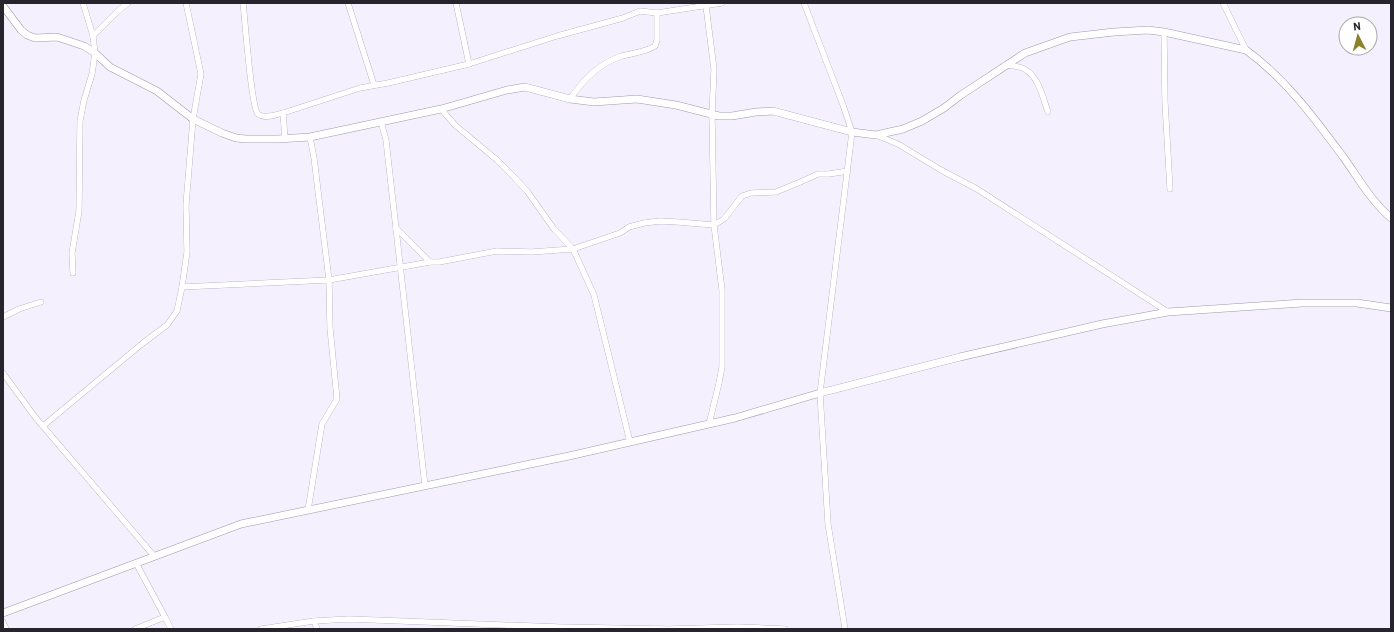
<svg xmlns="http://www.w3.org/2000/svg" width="1394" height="632" font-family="Barlow,sans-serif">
	<rect width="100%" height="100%" fill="#f5f0fe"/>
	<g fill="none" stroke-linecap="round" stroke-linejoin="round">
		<defs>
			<g id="minor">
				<path d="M243,3C245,18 251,107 258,114C264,119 276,115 283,113L285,138"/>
				<polyline points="348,3 374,85"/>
				<polyline points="456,3 469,64"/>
				<polyline points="804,3 843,105 852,132 820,393 828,524 845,629"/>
				<polyline points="1223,3 1246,50"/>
				<polyline points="706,6 714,69 712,115 714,225 722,290 722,367 719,383 709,424"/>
				<polyline points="1164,32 1165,102 1170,189"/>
				<polyline points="93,36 117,12 128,3"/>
				<path d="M1005,65C1011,66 1021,66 1026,70C1039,78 1043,98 1048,112"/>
				<path d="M570,99C583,80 599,63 622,56C633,53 646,52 655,46L657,40V13"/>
				<polyline points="441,109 455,125 497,160 513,176 527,191 554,229 573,249 594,295 630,442"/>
				<polyline points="283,113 360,88 388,83 469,64 557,36 623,18 640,11 657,13 722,3"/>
				<polyline points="381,122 386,140 425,486"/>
				<polyline points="876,135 898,144 941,170 977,189 1168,312"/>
				<polyline points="396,228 430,262 439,262 497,251 531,252 573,249 620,233 629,227 644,223 660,221 678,222 714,225 724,219 742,196 751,193 776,192 798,183 818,174 829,174 848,171"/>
				<polyline points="73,273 72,253 79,211 80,121 84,100 92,74 95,53 93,36 83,3"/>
				<polyline points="182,287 329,280 430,262"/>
				<polyline points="3,317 19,309 41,302"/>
				<polyline points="3,373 35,417 154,556"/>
				<polyline points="43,426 143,343 167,325 177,311 182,287 187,252 186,205 193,119 201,74 186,3"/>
				<polyline points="308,510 322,424 337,399 330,328 329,280 314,158 310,137"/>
				<polyline points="136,563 165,617"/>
				<polyline points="314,621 317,629"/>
				<polyline points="3,622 6,629"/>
				<polyline points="135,629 165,617 171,629"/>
				<polyline points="261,629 314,621 349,619 559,627 668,629 738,627 785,629"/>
			</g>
			<polyline id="tertiary" points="3,613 241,524 569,456 735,418 820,393 960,357 1102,324 1168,312 1302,303 1357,303 1391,308"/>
			<path id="secondary" d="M3,6L21,30L27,35L35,38L57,37L84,46L95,53L110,67L157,91L193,119L222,133L236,138L246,139H278L310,137L441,109L507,90L525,87L570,99L594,102L637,99L676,105L719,116H732L756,112L773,111L852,132L876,135L903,129L922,121L944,108L961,95L1025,53L1070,37L1114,32L1148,30L1164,32L1246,50C1286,79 1315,119 1344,158C1359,179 1371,201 1391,218"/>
		</defs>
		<use href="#minor" stroke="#a098ae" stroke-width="6"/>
		<use href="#tertiary" stroke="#a098ae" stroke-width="8"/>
		<use href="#secondary" stroke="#a098ae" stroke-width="8"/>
		<use href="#minor" stroke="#fff" stroke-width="5.5"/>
		<use href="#tertiary" stroke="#fff" stroke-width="7"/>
		<use href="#secondary" stroke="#fff" stroke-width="7"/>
	</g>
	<rect width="1394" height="632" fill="none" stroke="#27242d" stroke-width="8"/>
	<g transform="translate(1358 36) rotate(354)"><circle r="19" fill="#ffffff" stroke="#a9a7ab"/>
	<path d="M0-3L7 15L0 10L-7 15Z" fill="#8c8229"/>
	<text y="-6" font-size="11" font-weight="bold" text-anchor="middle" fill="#27242d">N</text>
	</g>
</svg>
